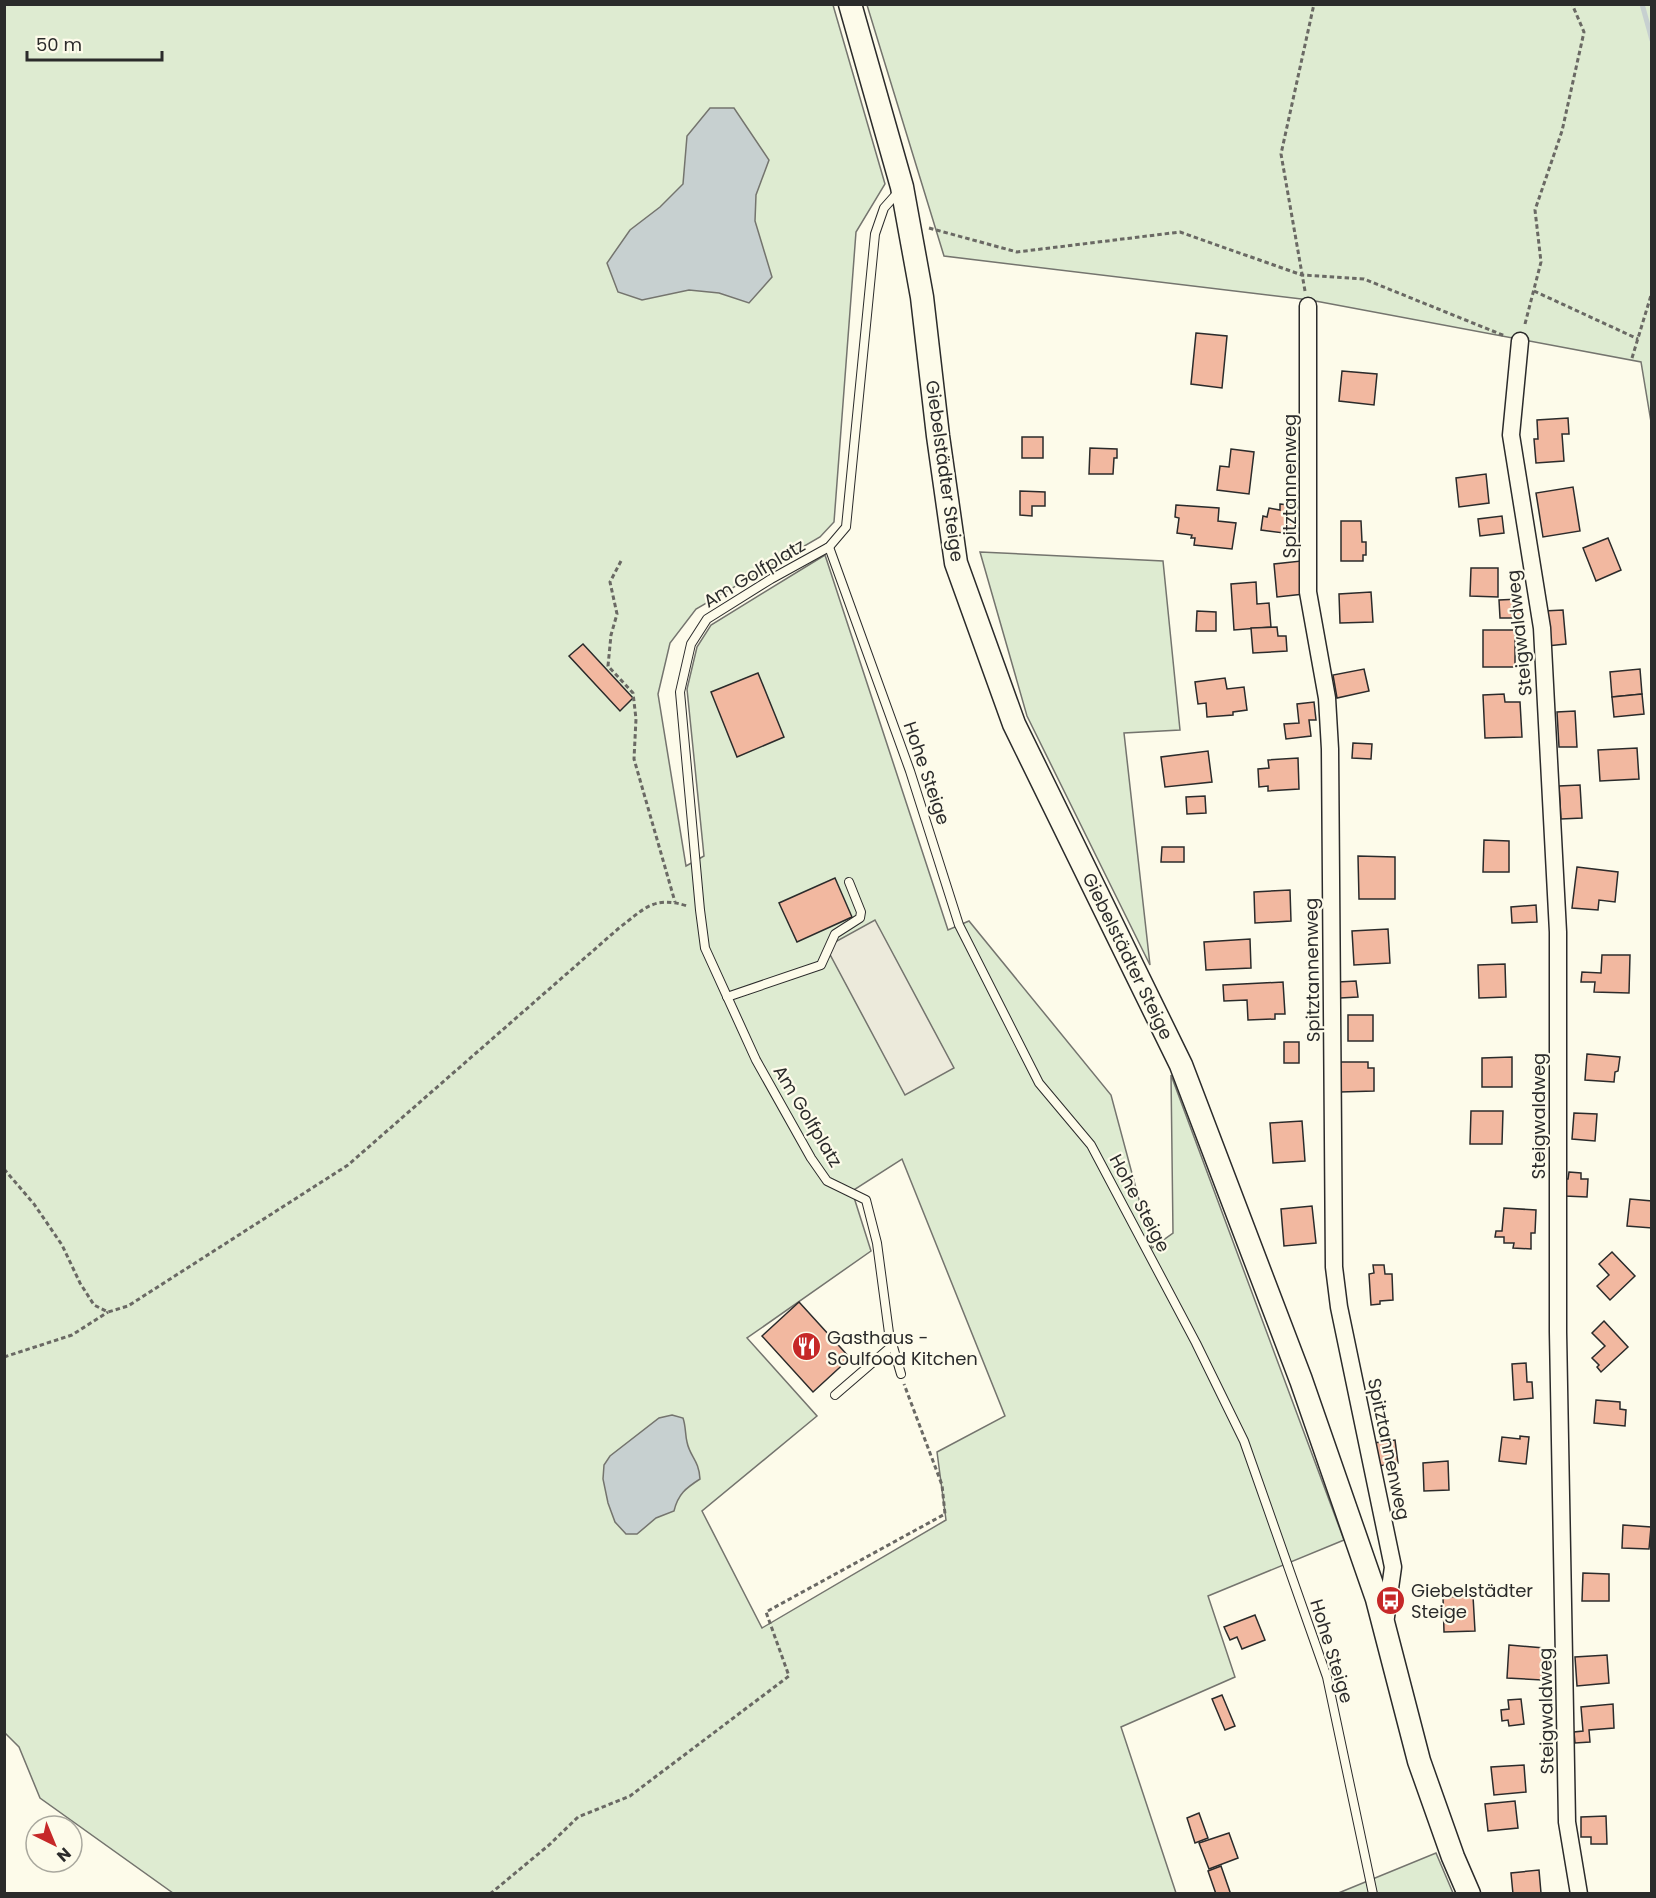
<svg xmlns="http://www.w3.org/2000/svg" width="1656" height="1898" font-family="Poppins,sans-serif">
	<rect width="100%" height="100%" fill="#fdfbea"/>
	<g fill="#deebd1" stroke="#74746e" stroke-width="1.5" fill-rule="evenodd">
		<path d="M4,5H833L885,184L856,232L834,522L820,537L696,609L670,643L658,694L686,866L704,856L687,689L697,647L711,625L825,555L948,930L969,921L1111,1095L1152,1248L1173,1233L1171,1075L1344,1540L1208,1596L1235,1677L1121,1727L1176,1893H173L40,1798L19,1747L4,1732ZM902,1159L1005,1416L937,1452L946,1520L762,1628L702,1511L817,1416L747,1338L871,1251L852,1191Z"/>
		<polygon points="867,5 1651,5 1651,422 1641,362 1310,300 944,256"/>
		<polygon points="980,552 1163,561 1180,730 1124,733 1150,965 1027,716"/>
		<polygon points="1436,1853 1453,1893 1336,1894"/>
	</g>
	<polygon fill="#eceadb" stroke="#74746e" stroke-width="1.5" points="875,920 954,1068 905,1095 826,947"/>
	<g fill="#c7d0d0" stroke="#74746e" stroke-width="1.5">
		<polygon points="710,108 734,108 769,160 756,195 755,221 772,277 749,303 719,293 689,290 642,300 618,292 607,263 630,230 660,207 683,184 687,136"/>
		<path d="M672,1415L683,1418C686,1427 685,1434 687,1442C690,1457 699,1460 700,1479C686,1488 678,1494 674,1511L656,1518L637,1534H626L615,1522L608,1503L603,1479L604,1465L610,1456L659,1418Z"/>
	</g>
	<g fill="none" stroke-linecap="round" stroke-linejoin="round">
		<polyline stroke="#c7d0d0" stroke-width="5" points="1642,4 1652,40"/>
	</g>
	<g fill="#f2b8a0" stroke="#2b2b2b" stroke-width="1.5">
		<polygon points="1196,333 1227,336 1222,388 1191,384"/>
		<polygon points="1342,371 1377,374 1374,405 1339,401"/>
		<polygon points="1568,418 1569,434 1562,434 1564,461 1536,463 1534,439 1538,439 1537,420"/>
		<rect x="1022" y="437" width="21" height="21"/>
		<polygon points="1090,448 1117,449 1117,458 1114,458 1113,474 1089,474"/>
		<polygon points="1231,449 1254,452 1249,494 1217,490 1220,466 1229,467"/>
		<polygon points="1486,474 1489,503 1459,507 1456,478"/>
		<polygon points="1573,487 1580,531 1543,537 1536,493"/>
		<polygon points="1020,491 1045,492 1045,506 1032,506 1032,516 1020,515"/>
		<polygon points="1280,504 1297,506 1292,534 1261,530 1263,516 1267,517 1269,508 1280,510"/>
		<polygon points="1176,505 1219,508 1218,521 1236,523 1232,549 1194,545 1195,538 1191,538 1192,535 1177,533 1179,518 1175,517"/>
		<polygon points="1502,516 1504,533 1480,536 1478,519"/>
		<polygon points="1341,521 1361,521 1362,542 1366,542 1366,555 1363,555 1363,561 1341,561"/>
		<polygon points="1608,538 1621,570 1596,581 1583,548"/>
		<polygon points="1301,561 1304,594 1277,597 1274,564"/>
		<polygon points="1471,568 1498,568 1498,597 1470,596"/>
		<polygon points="1256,582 1257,604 1269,603 1271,627 1234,630 1231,584"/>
		<polygon points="1371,592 1373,622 1340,623 1339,594"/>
		<polygon points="1520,599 1521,618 1500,618 1499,600"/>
		<polygon points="1563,610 1566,644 1547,646 1544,611"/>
		<polygon points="1197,611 1216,612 1216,631 1196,631"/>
		<polygon points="1277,627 1278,636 1286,636 1287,651 1253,653 1251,628"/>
		<rect x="1483" y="630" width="32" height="37"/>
		<polygon points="583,644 633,698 620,711 569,656"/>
		<polygon points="1364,669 1369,691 1337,698 1333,675"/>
		<polygon points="1640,669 1642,694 1612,697 1610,672"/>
		<polygon points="758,673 784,737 737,757 711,692"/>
		<polygon points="1225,678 1227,689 1244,687 1247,710 1233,712 1233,715 1207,717 1206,703 1198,704 1195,682"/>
		<polygon points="1504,694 1505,702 1520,702 1522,737 1485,738 1483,695"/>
		<polygon points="1642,694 1644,714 1614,717 1612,697"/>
		<polygon points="1314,702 1316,720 1309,720 1311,736 1286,739 1284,724 1299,723 1297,704"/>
		<polygon points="1575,711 1577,747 1559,747 1557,712"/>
		<polygon points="1353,743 1372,744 1371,759 1352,758"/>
		<polygon points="1637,748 1639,779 1600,781 1598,750"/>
		<polygon points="1208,751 1212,782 1165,787 1161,757"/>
		<polygon points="1298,758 1299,789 1268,791 1268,786 1259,787 1258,769 1269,768 1268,760"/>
		<polygon points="1580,785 1582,818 1561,819 1559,786"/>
		<polygon points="1205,796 1206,813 1187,814 1186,797"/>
		<polygon points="1484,840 1509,841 1509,872 1483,872"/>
		<polygon points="1162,847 1184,847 1184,862 1161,862"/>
		<polygon points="1358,856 1395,857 1395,899 1359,899"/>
		<polygon points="1577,867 1618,872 1615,902 1599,900 1598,910 1572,908"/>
		<polygon points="835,878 852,917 797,942 779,903"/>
		<polygon points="1290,890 1291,921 1255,923 1254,892"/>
		<polygon points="1536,905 1537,922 1512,923 1511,907"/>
		<polygon points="1388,929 1390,963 1354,965 1352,931"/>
		<polygon points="1250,939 1251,968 1206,970 1204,942"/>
		<polygon points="1602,955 1630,955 1629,993 1594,992 1595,982 1581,982 1582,972 1601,973"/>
		<polygon points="1505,964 1506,997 1479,998 1478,965"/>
		<polygon points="1356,981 1358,997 1340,998 1338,982"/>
		<polygon points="1283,982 1285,1014 1275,1014 1275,1019 1248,1020 1247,1000 1224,1001 1223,985"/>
		<rect x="1348" y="1015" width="25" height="26"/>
		<rect x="1284" y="1042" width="15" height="21"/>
		<polygon points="1587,1054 1620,1057 1618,1071 1615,1072 1614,1082 1585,1080"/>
		<polygon points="1512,1057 1512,1087 1482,1087 1482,1058"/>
		<polygon points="1340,1062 1368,1062 1368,1068 1374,1068 1374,1091 1340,1092"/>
		<polygon points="1471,1111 1503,1111 1502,1144 1470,1144"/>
		<polygon points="1574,1113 1597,1114 1595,1141 1572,1139"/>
		<polygon points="1302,1121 1305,1161 1273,1163 1270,1123"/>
		<polygon points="1569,1172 1581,1173 1581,1179 1588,1179 1587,1197 1565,1196 1566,1179 1568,1179"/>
		<polygon points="1630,1199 1652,1201 1652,1228 1627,1226"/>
		<polygon points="1312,1206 1316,1243 1284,1246 1281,1209"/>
		<polygon points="1504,1208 1536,1210 1535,1233 1531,1233 1531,1249 1513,1248 1514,1243 1504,1243 1504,1237 1495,1237 1496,1231 1502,1231"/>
		<polygon points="1612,1252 1635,1276 1610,1300 1597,1286 1609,1275 1599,1264"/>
		<polygon points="1373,1265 1384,1265 1385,1274 1392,1274 1393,1300 1380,1301 1380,1304 1371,1305 1369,1274 1374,1273"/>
		<polygon points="799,1302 850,1358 813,1392 762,1336"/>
		<polygon points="1604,1321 1628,1347 1601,1372 1597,1367 1599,1365 1592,1358 1605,1346 1592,1333"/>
		<polygon points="1526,1363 1527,1382 1532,1382 1533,1398 1514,1400 1512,1364"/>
		<polygon points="1596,1400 1620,1402 1620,1409 1626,1410 1625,1426 1594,1423"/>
		<polygon points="1520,1436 1529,1437 1526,1464 1499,1461 1502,1437 1520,1439"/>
		<polygon points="1395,1440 1398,1463 1378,1466 1374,1443"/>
		<polygon points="1448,1461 1449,1490 1424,1491 1423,1463"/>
		<polygon points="1623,1525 1651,1527 1649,1549 1622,1548"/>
		<polygon points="1583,1573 1609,1574 1609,1601 1582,1601"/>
		<polygon points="1473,1596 1475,1631 1444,1632 1443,1597"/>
		<polygon points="1255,1615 1265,1640 1242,1649 1237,1637 1230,1640 1224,1627"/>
		<polygon points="1509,1645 1544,1648 1542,1680 1507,1678"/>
		<polygon points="1607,1655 1609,1683 1577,1686 1575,1657"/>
		<polygon points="1222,1695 1235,1726 1225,1730 1212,1699"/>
		<polygon points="1521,1699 1524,1724 1509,1726 1508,1720 1502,1721 1501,1710 1509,1709 1508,1700"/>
		<polygon points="1613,1704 1614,1728 1589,1730 1590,1742 1575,1743 1574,1732 1583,1731 1581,1707"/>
		<polygon points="1524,1765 1526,1792 1494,1795 1491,1767"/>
		<polygon points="1515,1801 1518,1828 1488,1831 1485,1804"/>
		<polygon points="1199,1813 1208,1838 1195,1843 1187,1818"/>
		<polygon points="1606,1816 1607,1844 1591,1844 1591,1837 1581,1837 1581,1817"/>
		<polygon points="1229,1833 1238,1858 1209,1869 1199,1843"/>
		<polygon points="1221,1866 1230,1892 1227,1894 1216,1894 1208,1871"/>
		<polygon points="1539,1870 1541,1893 1513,1894 1511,1873"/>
	</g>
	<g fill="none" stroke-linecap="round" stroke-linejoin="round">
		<defs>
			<g id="service">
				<polyline points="900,190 884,208 875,234 846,527 829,547 771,579 707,619 691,644 680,692 700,910 705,948 756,1060 811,1158 827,1181 866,1200 877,1243 889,1333 901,1374"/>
				<polyline points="829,547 910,771 959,925 1039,1083 1091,1145 1196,1343 1244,1441 1327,1677 1373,1894"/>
				<polyline points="727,997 821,965 835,934 860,918 861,912 849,882"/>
				<polyline points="835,1395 893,1345"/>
			</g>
			<g id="minor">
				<polyline points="1308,306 1308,592 1327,698 1330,749 1334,1267 1339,1307 1393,1567 1386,1617"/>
				<polyline points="1520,341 1511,435 1542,628 1558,932 1558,1332 1567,1822 1579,1894"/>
			</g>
			<polyline id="secondary" points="850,4 902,187 922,297 938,436 956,563 1014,724 1181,1065 1301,1380 1377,1599 1419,1761 1453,1857 1469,1894"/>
		</defs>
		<use href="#service" stroke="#2b2b2b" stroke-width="10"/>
		<use href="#minor" stroke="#2b2b2b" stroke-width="19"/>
		<use href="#secondary" stroke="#2b2b2b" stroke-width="25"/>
		<g stroke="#6a6964" stroke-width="3" stroke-dasharray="4.5 3" stroke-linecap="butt">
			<polyline points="929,228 1017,252 1180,232 1302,275 1364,279 1505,336"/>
			<polyline points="1305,291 1281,154 1314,4"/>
			<polyline points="1534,291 1638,339"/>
			<polyline points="1525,324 1541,262 1535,210 1562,131 1584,32 1572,4"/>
			<polyline points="1632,358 1652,292"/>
			<polyline points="621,561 610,582 617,614 611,635 608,666 633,693 636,719 634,759 675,902"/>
			<path d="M4,1169L34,1204L62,1245L80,1283L94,1305L108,1312L128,1306L348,1165L619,928C644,909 654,895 687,906"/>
			<polyline points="4,1357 72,1335 108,1312"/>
			<polyline points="490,1894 549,1845 578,1817 630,1796 789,1676 766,1612 945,1514 942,1485 904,1384"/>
		</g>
		<use href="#service" stroke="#fdfbea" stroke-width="8"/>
		<use href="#minor" stroke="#fdfbea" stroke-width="16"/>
		<use href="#secondary" stroke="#fdfbea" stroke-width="22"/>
	</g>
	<defs>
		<symbol id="restaurant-disc" viewBox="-11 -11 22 22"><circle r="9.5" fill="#c62828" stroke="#fdfbea"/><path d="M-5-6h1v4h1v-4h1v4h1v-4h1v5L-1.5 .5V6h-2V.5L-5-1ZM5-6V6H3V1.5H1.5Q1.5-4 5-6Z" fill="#fff"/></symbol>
		<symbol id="bus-disc" viewBox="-11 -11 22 22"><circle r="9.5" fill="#c62828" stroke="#fdfbea"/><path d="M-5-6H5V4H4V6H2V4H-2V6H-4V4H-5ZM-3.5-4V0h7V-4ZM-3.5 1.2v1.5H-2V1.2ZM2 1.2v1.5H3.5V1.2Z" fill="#fff"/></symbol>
	</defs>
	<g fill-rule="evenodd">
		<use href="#restaurant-disc" x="790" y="1330" width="33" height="33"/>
		<use href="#bus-disc" x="1374" y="1584" width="33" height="33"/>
	</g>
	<g text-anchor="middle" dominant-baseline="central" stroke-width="4.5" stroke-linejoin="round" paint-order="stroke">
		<g font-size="18" fill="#2b2b2b" stroke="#fdfbea">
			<text transform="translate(945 471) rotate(82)">Giebelstädter Steige</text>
			<text transform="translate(1289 486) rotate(-90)">Spitztannenweg</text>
			<text transform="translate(754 573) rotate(-31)">Am Golfplatz</text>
			<text transform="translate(1519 633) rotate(-96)">Steigwaldweg</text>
			<text transform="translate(927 773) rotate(71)">Hohe Steige</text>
			<text transform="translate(1128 956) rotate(64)">Giebelstädter Steige</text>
			<text transform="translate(1312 970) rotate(-91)">Spitztannenweg</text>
			<text transform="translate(808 1116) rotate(59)">Am Golfplatz</text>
			<text transform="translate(1538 1116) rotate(-90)">Steigwaldweg</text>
			<text transform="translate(1140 1203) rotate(62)">Hohe Steige</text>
			<text transform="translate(1389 1449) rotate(78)">Spitztannenweg</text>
			<text transform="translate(1332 1651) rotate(73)">Hohe Steige</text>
			<text transform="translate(1546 1711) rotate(-91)">Steigwaldweg</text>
		</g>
		<g font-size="18" fill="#2b2b2b" stroke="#fdfbea" text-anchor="start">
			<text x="827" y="1337">Gasthaus -<tspan x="827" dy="21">Soulfood Kitchen</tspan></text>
			<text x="1411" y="1590">Giebelstädter<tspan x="1411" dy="21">Steige</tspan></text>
		</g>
	</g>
	<rect width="1656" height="1898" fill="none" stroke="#2b2b2b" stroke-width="12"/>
	<g transform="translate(54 1844) rotate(137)"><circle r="28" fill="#fdfbea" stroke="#a9a89e" stroke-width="1.5"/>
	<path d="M0-4.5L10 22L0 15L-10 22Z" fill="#c62828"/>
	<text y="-9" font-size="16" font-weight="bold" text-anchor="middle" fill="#2b2b2b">N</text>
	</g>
	<path d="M27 51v9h135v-9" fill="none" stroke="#2b2b2b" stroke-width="3"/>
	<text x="36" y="51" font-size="18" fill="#2b2b2b" stroke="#fdfbea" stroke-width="4.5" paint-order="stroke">50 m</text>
</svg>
